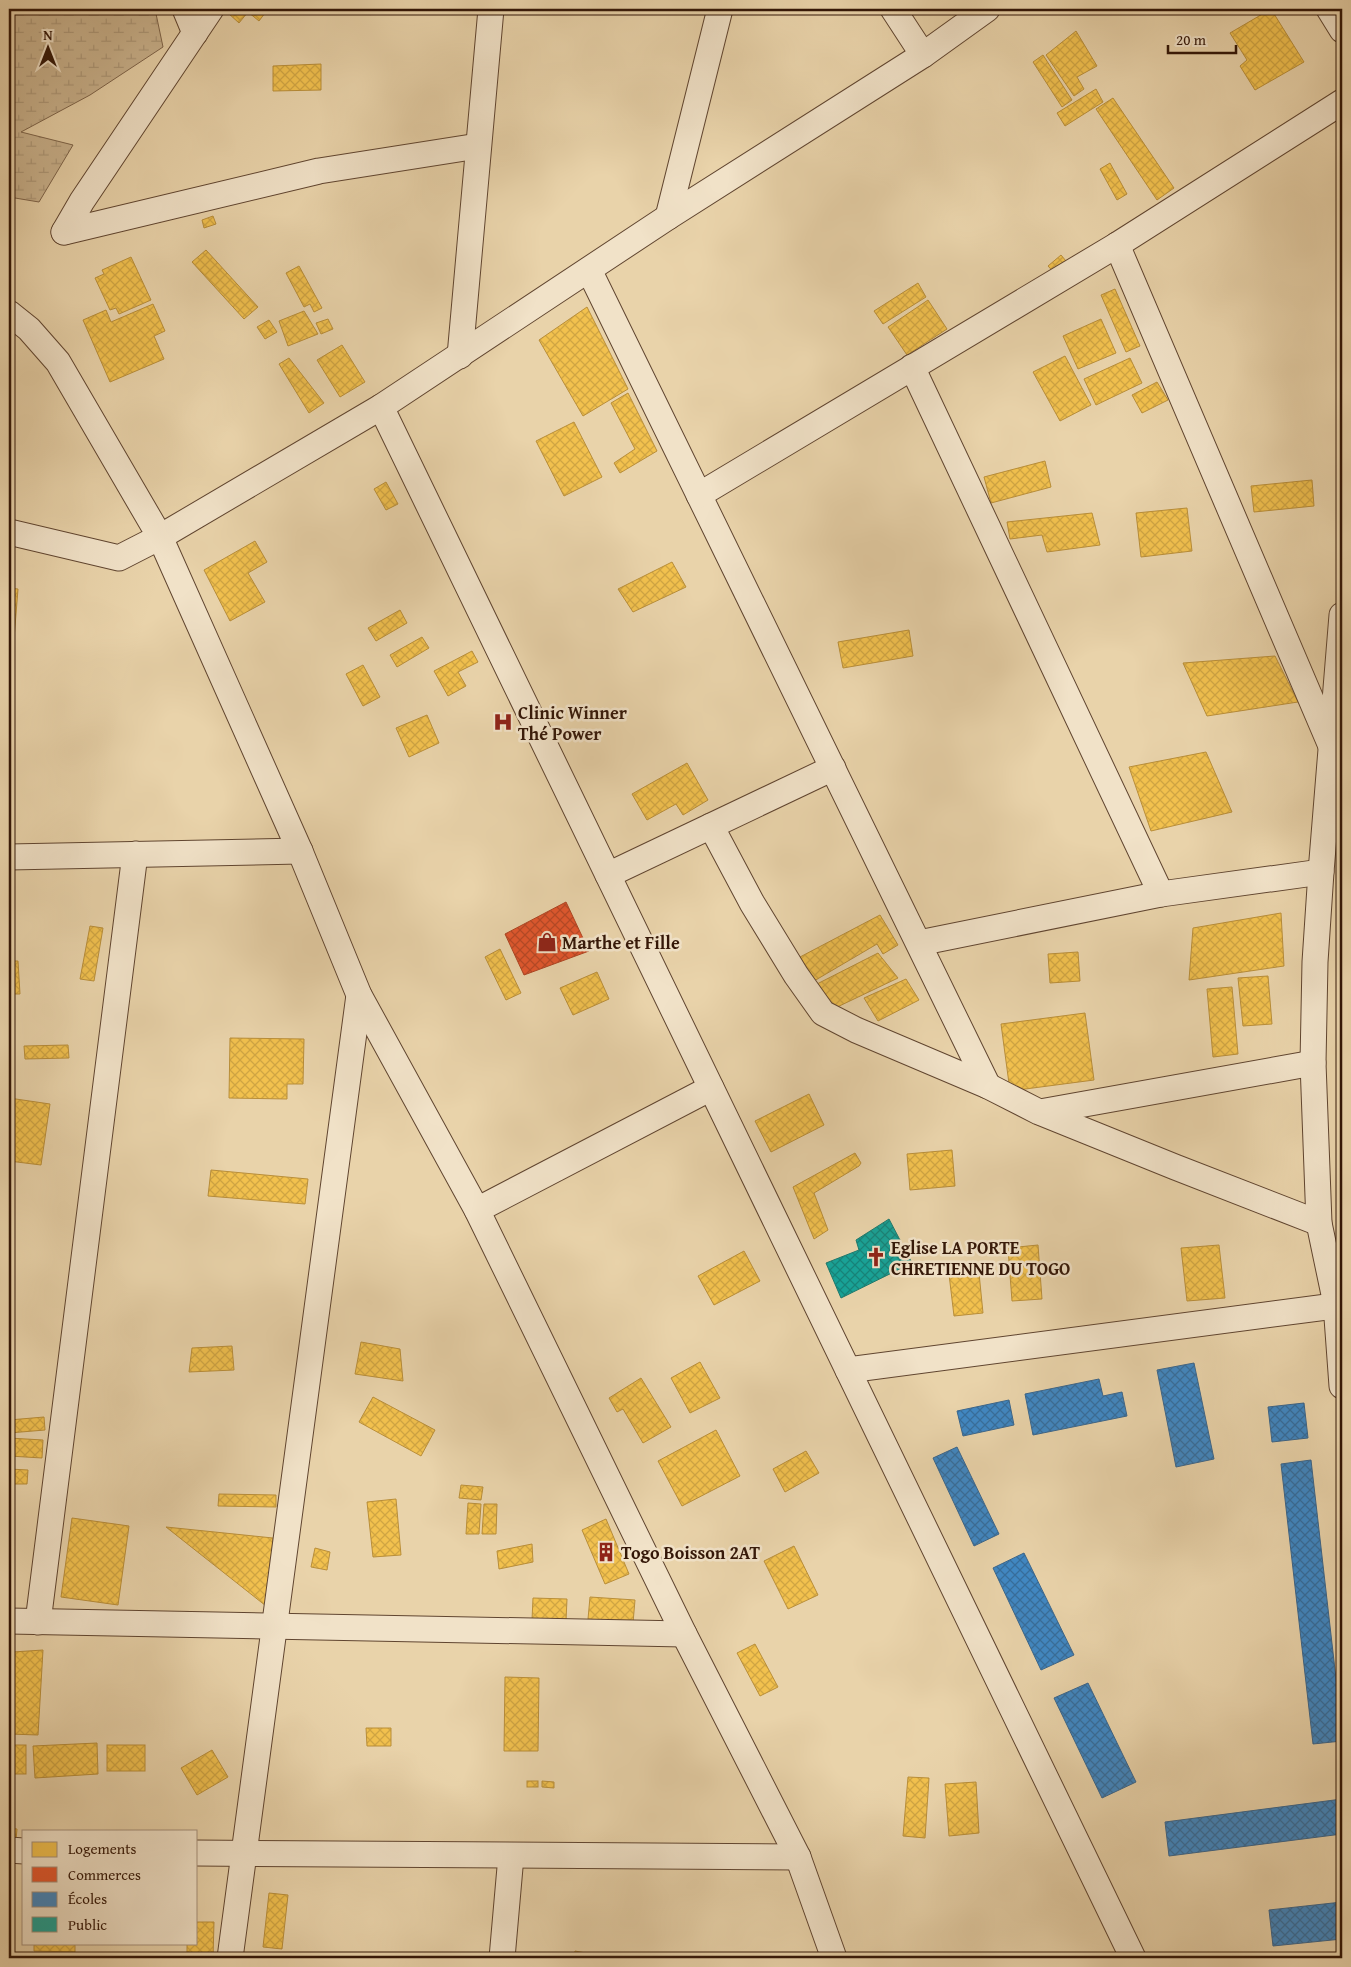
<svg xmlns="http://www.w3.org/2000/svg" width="1351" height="1967" font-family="'Gentium Book Plus',serif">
	<defs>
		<pattern id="wetland-marsh" width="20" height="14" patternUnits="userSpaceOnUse" patternTransform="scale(1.25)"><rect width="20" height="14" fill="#cab38e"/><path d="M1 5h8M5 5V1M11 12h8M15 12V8" fill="none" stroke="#ae9979"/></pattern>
		<pattern id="homes-cross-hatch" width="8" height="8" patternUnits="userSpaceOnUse" patternTransform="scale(1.25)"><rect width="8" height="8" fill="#f2c14e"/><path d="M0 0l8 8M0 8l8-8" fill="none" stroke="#d0a543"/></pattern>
		<pattern id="shops-cross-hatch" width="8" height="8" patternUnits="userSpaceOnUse" patternTransform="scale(1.25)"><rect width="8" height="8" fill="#e4572e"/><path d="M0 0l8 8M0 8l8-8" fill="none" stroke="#b94725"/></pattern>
		<pattern id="schools-cross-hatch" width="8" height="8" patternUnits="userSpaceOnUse" patternTransform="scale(1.25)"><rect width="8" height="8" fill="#3f88c5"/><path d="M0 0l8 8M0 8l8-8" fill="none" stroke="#356e9e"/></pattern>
		<pattern id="public-cross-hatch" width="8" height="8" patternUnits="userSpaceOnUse" patternTransform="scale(1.25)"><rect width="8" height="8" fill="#17a398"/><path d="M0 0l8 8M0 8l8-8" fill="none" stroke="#15847a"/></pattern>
	</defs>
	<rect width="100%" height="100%" fill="#e9d3aa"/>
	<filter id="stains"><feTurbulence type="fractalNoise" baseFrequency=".004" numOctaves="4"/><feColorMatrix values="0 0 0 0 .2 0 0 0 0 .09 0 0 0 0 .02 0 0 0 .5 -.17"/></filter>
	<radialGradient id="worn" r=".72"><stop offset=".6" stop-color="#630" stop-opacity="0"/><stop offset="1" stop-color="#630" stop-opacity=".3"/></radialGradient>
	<polygon fill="url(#wetland-marsh)" stroke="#7e644a" points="9,9 155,9 163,47 90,95 21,132 73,145 39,202 9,197"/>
	<g fill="url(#homes-cross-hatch)" stroke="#b98e39">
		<polygon points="231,9 268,9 259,21 248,12 239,23 228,13"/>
		<polygon points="365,9 377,9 370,15"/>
		<polygon points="1271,9 1304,62 1255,90 1240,66 1247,60 1230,33"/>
		<polygon points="1076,31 1097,66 1077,77 1084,89 1074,96 1046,55"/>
		<polygon points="1043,55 1072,100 1062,107 1033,62"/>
		<polygon points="321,64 321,90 273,91 273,66"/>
		<polygon points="1096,89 1103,102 1065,126 1057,113"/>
		<polygon points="1113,98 1174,188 1157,200 1096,109"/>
		<polygon points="1110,163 1127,194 1117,200 1100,169"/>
		<polygon points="213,216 216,224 204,228 202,220"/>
		<polygon points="206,250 258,307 244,319 192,262"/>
		<polygon points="1061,255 1071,267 1058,277 1048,266"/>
		<polygon points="131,257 151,300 119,314 116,308 110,310 95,278 104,274 102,270"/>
		<polygon points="299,266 322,308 314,312 310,304 304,307 286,273"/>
		<polygon points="918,283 926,297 883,324 874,311"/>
		<polygon points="1115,289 1140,346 1126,352 1101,295"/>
		<polygon points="928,300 947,329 907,355 888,327"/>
		<polygon points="153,304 165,331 154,336 164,359 110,382 83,320 106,310 111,322"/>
		<polygon points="587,307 628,389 583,416 539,340"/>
		<polygon points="304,311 318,334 288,346 279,321"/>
		<polygon points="328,319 333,329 321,334 316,323"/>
		<polygon points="1101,319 1116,353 1078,369 1063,336"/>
		<polygon points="269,320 277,332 265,339 257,327"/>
		<polygon points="342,345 365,382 340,397 317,360"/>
		<polygon points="1065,356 1091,405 1060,421 1033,372"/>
		<polygon points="289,358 324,403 309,413 279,364"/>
		<polygon points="1130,358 1142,383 1096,405 1084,379"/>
		<polygon points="1157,382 1168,400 1142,413 1132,395"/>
		<polygon points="628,393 657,451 620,473 614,463 635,449 611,403"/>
		<polygon points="574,422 602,477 564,496 536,441"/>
		<polygon points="1045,461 1051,487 991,503 984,477"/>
		<polygon points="1312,480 1314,506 1254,512 1251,486"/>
		<polygon points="386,482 398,504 386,510 374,489"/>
		<polygon points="1187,508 1192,551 1141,557 1136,513"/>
		<polygon points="1092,513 1100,545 1047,552 1042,535 1010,539 1007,522"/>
		<polygon points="255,541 267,562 248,573 265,602 230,621 204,570"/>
		<polygon points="672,562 686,587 633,612 618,589"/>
		<polygon points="9,588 18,589 14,639 9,638"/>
		<polygon points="400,610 407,623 376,641 368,628"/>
		<polygon points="909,630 913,656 843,668 838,642"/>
		<polygon points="422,637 429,648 397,667 390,655"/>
		<polygon points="472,651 478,662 458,672 466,686 448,696 434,671"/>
		<polygon points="1275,656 1298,702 1207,716 1183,663"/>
		<polygon points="363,665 380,697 363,706 346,674"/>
		<polygon points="427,715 439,743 409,757 396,728"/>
		<polygon points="1206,752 1232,812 1151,831 1129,767"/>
		<polygon points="687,763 708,800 683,815 676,804 647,820 632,794"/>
		<polygon points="1281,913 1284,966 1189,980 1193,928"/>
		<polygon points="880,915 898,945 883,954 877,944 814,981 800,957"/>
		<polygon points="90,926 103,928 94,981 80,979"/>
		<polygon points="500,949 521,993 506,1000 485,957"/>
		<polygon points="1078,952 1080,981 1050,983 1048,954"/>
		<polygon points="878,953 898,978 833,1009 815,985"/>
		<polygon points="9,961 18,961 20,994 9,994"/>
		<polygon points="597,972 609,999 573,1015 560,988"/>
		<polygon points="1268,976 1272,1024 1243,1026 1238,978"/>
		<polygon points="906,979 919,1000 878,1021 864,998"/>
		<polygon points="1232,987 1238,1054 1213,1057 1207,989"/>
		<polygon points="1085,1013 1094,1080 1010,1091 1001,1024"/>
		<polygon points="230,1038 304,1039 303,1084 287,1084 287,1099 229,1098"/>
		<polygon points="68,1045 69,1058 25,1059 24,1046"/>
		<polygon points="809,1094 824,1125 771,1152 755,1121"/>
		<polygon points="9,1098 50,1104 41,1165 9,1161"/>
		<polygon points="952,1150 955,1186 910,1190 907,1154"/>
		<polygon points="855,1153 861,1163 859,1166 814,1193 828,1230 814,1239 793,1187"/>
		<polygon points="211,1170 308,1179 305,1204 208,1196"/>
		<polygon points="1038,1245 1042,1299 1012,1301 1008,1248"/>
		<polygon points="1219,1245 1225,1298 1187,1301 1181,1248"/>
		<polygon points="744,1251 760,1281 714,1305 698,1276"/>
		<polygon points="978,1263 983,1313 954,1316 948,1266"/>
		<polygon points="361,1342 400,1349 403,1381 355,1374"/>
		<polygon points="232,1346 234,1370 189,1372 192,1348"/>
		<polygon points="700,1362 720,1398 690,1413 671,1378"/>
		<polygon points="641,1378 671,1427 643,1443 623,1409 617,1412 609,1398"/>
		<polygon points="373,1397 435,1430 421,1456 359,1422"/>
		<polygon points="44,1417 45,1430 9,1433 9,1420"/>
		<polygon points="716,1430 740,1476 682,1506 658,1461"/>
		<polygon points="9,1438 43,1440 42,1458 9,1456"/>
		<polygon points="806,1451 819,1473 785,1492 773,1469"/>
		<polygon points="9,1469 28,1470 27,1484 9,1484"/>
		<polygon points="461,1485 483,1487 481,1500 459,1498"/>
		<polygon points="219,1494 276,1495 276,1507 218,1506"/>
		<polygon points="396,1499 401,1555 373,1557 367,1502"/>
		<polygon points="468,1503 481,1504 479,1534 466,1534"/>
		<polygon points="484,1504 497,1504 496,1534 482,1534"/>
		<polygon points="72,1518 129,1526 118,1605 61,1597"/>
		<polygon points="606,1519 629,1574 605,1584 582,1530"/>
		<polygon points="166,1527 273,1538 266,1606"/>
		<polygon points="532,1544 533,1562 499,1569 497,1551"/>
		<polygon points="794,1546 818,1595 788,1609 764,1561"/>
		<polygon points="315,1548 330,1552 327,1570 311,1567"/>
		<polygon points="590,1597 635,1600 633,1623 588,1619"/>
		<polygon points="533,1598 567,1599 566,1621 532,1620"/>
		<polygon points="755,1644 778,1687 760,1696 737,1653"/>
		<polygon points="43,1650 38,1735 9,1734 13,1652"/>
		<polygon points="505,1677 539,1678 538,1751 504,1751"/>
		<polygon points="366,1728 391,1728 391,1746 367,1746"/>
		<polygon points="97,1743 98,1774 35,1778 33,1746"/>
		<rect x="9" y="1745" width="17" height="29"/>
		<rect x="107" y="1745" width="38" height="26"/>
		<polygon points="212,1750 228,1777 197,1795 181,1768"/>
		<polygon points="908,1777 929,1778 925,1838 903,1836"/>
		<rect x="527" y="1781" width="11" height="6"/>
		<polygon points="542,1781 554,1782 554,1788 542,1787"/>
		<polygon points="976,1782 979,1833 949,1836 945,1784"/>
		<polygon points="9,1828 17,1829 16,1840 9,1840"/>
		<polygon points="269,1893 288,1895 282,1949 263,1947"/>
		<polygon points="196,1922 214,1922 213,1958 187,1958 187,1943 196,1943"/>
		<polygon points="34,1943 75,1943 75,1952 34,1951"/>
		<polygon points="575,1951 602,1956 602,1958 574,1958"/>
	</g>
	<polygon fill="url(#shops-cross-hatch)" stroke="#af4422" points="566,902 589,951 524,975 505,934"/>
	<g fill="url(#schools-cross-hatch)" stroke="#3b668c">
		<polygon points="1194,1363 1214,1459 1176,1467 1157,1370"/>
		<polygon points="1099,1379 1103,1396 1122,1392 1127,1416 1033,1435 1025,1394"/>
		<polygon points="1009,1400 1014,1425 963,1436 957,1411"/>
		<polygon points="1304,1403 1308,1438 1272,1442 1268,1407"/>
		<polygon points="957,1447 999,1534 974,1546 933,1458"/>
		<polygon points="1311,1460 1342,1731 1342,1741 1313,1744 1281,1464"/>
		<polygon points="1024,1553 1074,1655 1041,1670 993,1568"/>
		<polygon points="1088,1683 1136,1782 1102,1798 1054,1698"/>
		<polygon points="1337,1743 1342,1743 1342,1768 1338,1768"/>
		<polygon points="1342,1799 1342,1834 1169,1856 1165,1822"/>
		<polygon points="1342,1902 1342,1939 1273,1946 1269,1910"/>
	</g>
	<polygon fill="url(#public-cross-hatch)" stroke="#1f796c" points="889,1219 912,1263 841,1298 826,1263 859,1250 856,1240"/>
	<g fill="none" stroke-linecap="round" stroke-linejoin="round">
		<defs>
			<g id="minor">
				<polyline points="185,9 195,33"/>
				<polyline points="893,9 923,55"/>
				<polyline points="1329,9 1342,30"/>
				<polyline points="668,217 720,9"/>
				<polyline points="64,232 319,171 478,146"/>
				<polyline points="64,232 82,201 211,9"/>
				<polyline points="1117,245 1331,746"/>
				<polyline points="589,270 988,1086"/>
				<polyline points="9,313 29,329 58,362 160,537 119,558 9,532"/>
				<polyline points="460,356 491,9"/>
				<polyline points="912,367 1161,894"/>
				<polyline points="381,407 1133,1958"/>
				<polyline points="699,495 1117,245 1342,102"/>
				<polyline points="1342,615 1321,872 1315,962 1313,1063 1319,1223 1336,1304 1342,1386"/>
				<polyline points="711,826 752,903 796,975 823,1013 856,1030 988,1086 1039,1112 1175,1167 1319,1223"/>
				<polyline points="9,857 300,851"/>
				<polyline points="608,875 833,768"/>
				<polyline points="919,943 1161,894 1321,872"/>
				<polyline points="1040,1112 1313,1063"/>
				<polyline points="477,1210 711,1088"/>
				<polyline points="848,1370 1342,1305"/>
				<polyline points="9,1621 684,1634"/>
				<polyline points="38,1622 135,854"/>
				<polyline points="9,1850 24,1851"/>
				<polyline points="196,1853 798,1857"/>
				<polyline points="230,1958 359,995"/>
				<polyline points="502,1958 511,1856"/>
				<polyline points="834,1958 798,1857 684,1634 477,1210 359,995 300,851 160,537 381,407 668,217 923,55 987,9"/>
			</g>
		</defs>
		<use href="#minor" stroke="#604530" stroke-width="27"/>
		<use href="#minor" stroke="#f1e2c8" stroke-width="25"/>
	</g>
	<defs>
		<symbol id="hospital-bare" viewBox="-9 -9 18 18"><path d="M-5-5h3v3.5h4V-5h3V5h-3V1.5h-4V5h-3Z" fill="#8f2418" stroke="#f1e2c8" stroke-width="2.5" paint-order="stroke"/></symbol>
		<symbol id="shop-bare" viewBox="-9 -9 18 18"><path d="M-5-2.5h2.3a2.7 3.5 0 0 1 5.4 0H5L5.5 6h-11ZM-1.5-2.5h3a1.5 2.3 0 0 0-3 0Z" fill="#8f2418" stroke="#f1e2c8" stroke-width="2.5" paint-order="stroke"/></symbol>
		<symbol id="church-bare" viewBox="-9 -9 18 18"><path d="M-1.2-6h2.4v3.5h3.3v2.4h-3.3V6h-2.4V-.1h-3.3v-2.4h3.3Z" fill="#8f2418" stroke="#f1e2c8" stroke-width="2.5" paint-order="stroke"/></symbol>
		<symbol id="building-bare" viewBox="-9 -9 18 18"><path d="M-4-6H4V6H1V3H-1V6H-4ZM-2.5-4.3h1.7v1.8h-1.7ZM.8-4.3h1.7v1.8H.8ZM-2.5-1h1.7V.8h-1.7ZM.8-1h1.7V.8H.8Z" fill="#8f2418" stroke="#f1e2c8" stroke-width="2.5" paint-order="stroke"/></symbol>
	</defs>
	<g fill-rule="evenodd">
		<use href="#hospital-bare" x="489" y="708" width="28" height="28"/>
		<use href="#shop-bare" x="533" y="928" width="28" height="28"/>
		<use href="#church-bare" x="862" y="1243" width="28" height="28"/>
		<use href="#building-bare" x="592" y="1538" width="28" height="28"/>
	</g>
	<g text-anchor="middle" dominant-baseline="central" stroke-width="5" stroke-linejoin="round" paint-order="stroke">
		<g font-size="18" font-weight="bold" fill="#331607" stroke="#f1e2c8" text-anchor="start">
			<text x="518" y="712">Clinic Winner<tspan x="518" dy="21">Thé Power</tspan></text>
			<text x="562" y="942">Marthe et Fille</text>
			<text x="891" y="1247">Eglise LA PORTE<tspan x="891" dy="21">CHRETIENNE DU TOGO</tspan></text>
			<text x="621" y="1552">Togo Boisson 2AT</text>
		</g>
	</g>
	<rect width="1351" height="1967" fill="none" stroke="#e9d3aa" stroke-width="30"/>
	<rect x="10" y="10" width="1331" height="1947" fill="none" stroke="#331607" stroke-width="2.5"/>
	<rect x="15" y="15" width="1321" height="1937" fill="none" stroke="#331607"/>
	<rect x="22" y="1830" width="175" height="115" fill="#f1e2c8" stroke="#a5907b"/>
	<rect x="32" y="1842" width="25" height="15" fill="#f2c14e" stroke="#a5907b"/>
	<text x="68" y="1854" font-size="15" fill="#331607">Logements</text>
	<rect x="32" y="1867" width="25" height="15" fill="#e4572e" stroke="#a5907b"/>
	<text x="68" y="1880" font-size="15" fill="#331607">Commerces</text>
	<rect x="32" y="1892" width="25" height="15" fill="#3f88c5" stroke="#a5907b"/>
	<text x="68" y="1904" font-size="15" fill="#331607">Écoles</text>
	<rect x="32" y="1917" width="25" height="15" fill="#17a398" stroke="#a5907b"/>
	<text x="68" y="1930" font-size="15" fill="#331607">Public</text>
	<g transform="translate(48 48)" stroke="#f1e2c8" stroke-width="4" paint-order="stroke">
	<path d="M0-4L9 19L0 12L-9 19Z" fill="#331607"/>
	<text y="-8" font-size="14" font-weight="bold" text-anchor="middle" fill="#331607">N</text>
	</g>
	<path d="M1168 45v8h68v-8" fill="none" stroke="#331607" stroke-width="2.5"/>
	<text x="1176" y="45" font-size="15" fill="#331607" stroke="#f1e2c8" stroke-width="4" paint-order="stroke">20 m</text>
	<rect width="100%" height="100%" filter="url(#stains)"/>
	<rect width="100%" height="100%" fill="url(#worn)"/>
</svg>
